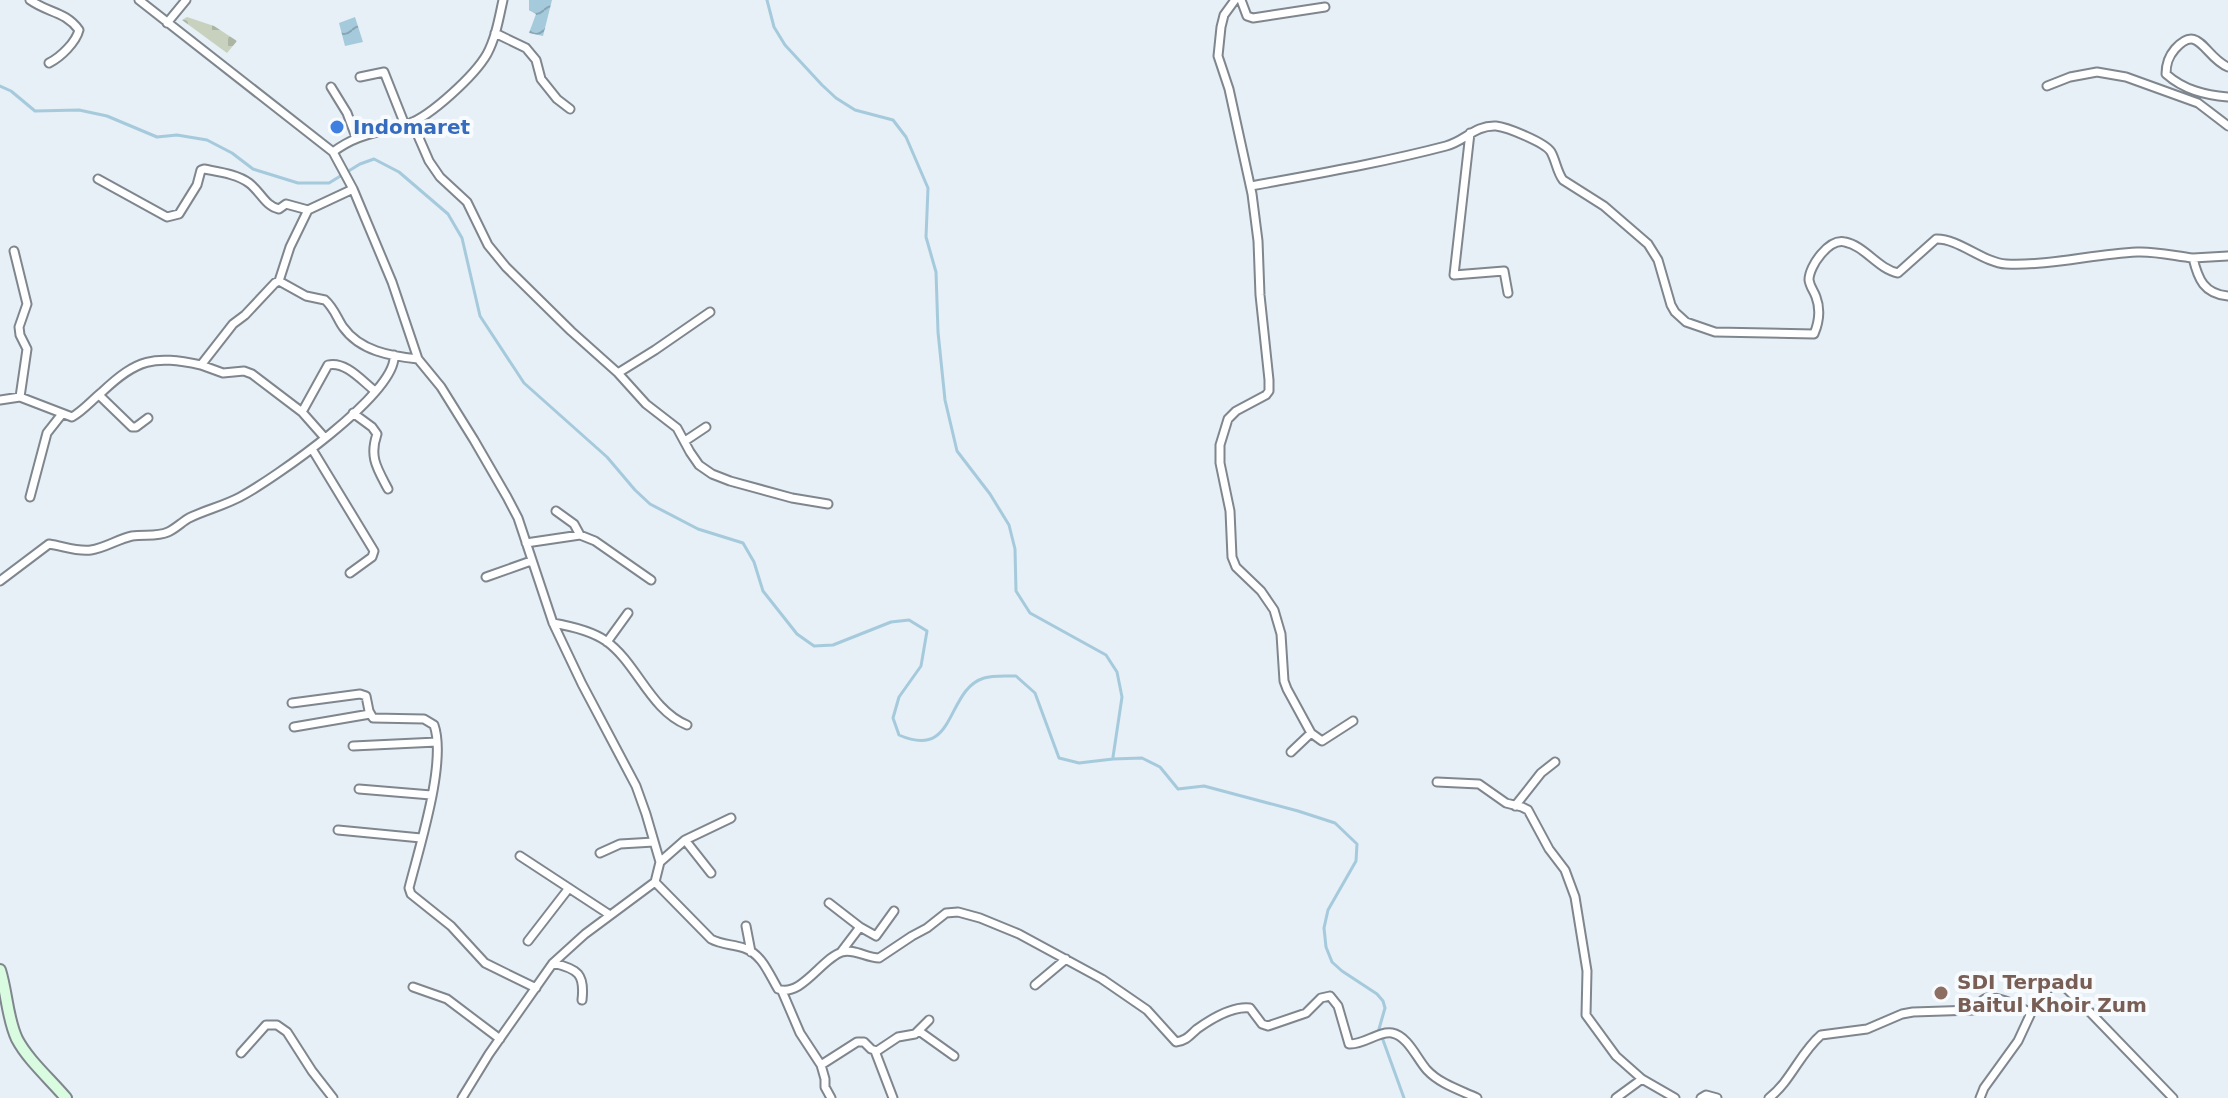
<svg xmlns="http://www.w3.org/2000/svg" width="2228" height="1098" font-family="'DejaVu Sans',sans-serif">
	<defs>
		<pattern id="cemetery-stones" width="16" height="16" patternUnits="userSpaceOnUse" patternTransform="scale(2)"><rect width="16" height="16" fill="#c8d1bd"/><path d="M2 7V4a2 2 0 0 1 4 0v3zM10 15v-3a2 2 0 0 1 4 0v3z" fill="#acb4a3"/></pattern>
		<pattern id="water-waves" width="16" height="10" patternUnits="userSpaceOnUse" patternTransform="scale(2)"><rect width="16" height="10" fill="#a5cadc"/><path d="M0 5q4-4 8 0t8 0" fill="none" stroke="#87a5b4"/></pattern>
	</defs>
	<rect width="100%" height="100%" fill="#e7eff7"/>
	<path fill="url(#cemetery-stones)" d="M187,17L214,26L237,41L227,53L182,20Z"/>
	<path fill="url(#water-waves)" d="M529,0H552L543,36L529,33L536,14L529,10Z
		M355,17L363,42L345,46L339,23Z"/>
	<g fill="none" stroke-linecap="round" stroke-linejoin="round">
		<path stroke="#a5cadc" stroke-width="3" d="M767,0L774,27L785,45L822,85L836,98L855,110L893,120L906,137L928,188L926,237L936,272L938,332L945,400L957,451L990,494L1009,525L1015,549L1016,591L1030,613L1106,655L1117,672L1122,697L1113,757
			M0,86L11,91L35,111L79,110L107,116L157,137L177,135L207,140L232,153L253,169L298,183H329L360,164L374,159L399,172L448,214L462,238L480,316L524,383L607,457L635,490L650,504L698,529L743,543L754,562L763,591L797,634L814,646L833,645L891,622L909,620L927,631L921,666L899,697L893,718L899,735C957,761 945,690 984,678C993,675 1006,676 1016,676L1035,693L1059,758L1079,763L1113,759L1142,758L1160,767L1178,789L1204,786L1298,811L1335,823L1357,844L1356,861L1328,910L1324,928L1326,947L1332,962L1342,971L1377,994L1383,1001L1385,1008L1379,1029L1404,1098"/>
		<g stroke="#7f868d" stroke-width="11">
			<path id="street" d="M30,0C48,13 65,11 79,30C76,42 61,57 49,63
				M139,0L333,152
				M1235,0L1224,15L1221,27L1218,56L1229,89L1252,194L1258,241L1260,295L1269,380V391L1266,395L1236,411L1228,419L1220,445V463L1230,511L1232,557L1236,567L1261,591L1274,610L1281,634L1284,681L1287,689L1311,733L1322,741L1353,721
				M1241,0L1247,16L1253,18L1325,7
				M167,23L186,0
				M495,33L526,48L536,60L541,79L557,99L570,109
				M2228,67C2204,57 2199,22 2175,49C2168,57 2166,64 2166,74C2184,90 2205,95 2228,97
				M360,77L384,72L405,125
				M2047,86L2070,77L2097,72L2126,77L2198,103L2228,126
				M331,87L347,113L356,137
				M412,122L429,161L440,177L467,202L488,245L506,267L571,331L618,373L646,404L677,428L690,452L699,465L712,474L730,481L792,498L828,504
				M1470,133L1454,275L1504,271L1508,293
				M98,179L167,217L179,214L197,185L201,170L204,169C219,172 237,174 249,183C261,192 265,206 279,209L286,204L308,210
				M1251,186C1316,174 1381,163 1446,146C1465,141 1475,125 1496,126C1507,127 1546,143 1551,152C1556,161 1557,172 1563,180L1604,206L1648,244L1658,260L1671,305L1675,312L1686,322L1715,332L1814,334C1819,322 1821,310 1816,297C1814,291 1810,287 1809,280C1809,266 1829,238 1845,242C1865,246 1878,269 1898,273L1936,239C1958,238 1984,263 2006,264C2050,266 2093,254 2137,252C2155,251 2175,256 2193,258C2198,279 2204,294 2228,296
				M14,251L27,304L19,327L20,335L27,349L20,397
				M2193,258L2228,256
				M279,281L290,247L308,210L353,189
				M201,365L223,373L244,371L252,374L302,412L325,438
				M618,373L655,350L710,312
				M99,395L132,427H136L148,418
				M0,400L20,397L72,417C83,411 92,400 102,392C137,359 153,355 201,365L233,324L245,315L275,283L279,281L306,296L325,300C334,308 337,318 343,327C360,351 390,356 418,359
				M302,412L328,365C346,361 362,381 375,391
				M353,413L372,427L377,434C369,457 377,468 388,489
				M685,441L706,427
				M312,449L374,551L372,557L350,573
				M30,497L47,433L62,414
				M556,511L574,524L580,535
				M526,543L580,535L595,541L651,580
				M486,577L531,561
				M0,581L49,544C63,546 77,552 91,550C105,548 118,539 132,536C144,534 157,537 168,532C175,529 182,522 189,518C205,510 223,506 240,497C272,480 398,393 394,355
				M553,623C570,626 592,631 606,641C637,663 650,710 687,725
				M607,642L628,613
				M292,703L360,694L366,696L369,711L373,718L424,719L434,725C447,762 419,848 409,888L411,894L451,926L485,963L536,988
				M294,727L370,714
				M353,746L437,742
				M1291,752L1311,733
				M1437,782L1479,784L1506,803L1522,807L1528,810L1549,849L1565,870L1575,897L1587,971L1586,1015L1616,1056L1642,1079L1675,1098
				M359,789L431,795
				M1515,806L1541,773L1555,762
				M338,830L421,838
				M685,840L711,873
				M600,853L620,844L654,842
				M520,856L610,915
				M660,862L685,840L731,818
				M655,882L711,939C722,945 732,944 744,948C762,954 769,974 778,989C801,998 822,958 842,952C853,948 867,958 879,958L912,936L927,928L946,913L958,912L980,918L1019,934L1102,979L1147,1010L1176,1042C1186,1041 1190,1035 1197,1029C1211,1019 1233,1006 1250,1008L1262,1024L1268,1026L1306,1013L1321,998L1330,996L1338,1006L1349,1044C1364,1045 1378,1031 1392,1033C1408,1036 1417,1059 1427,1070C1440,1084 1460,1090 1477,1098
				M829,903L860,927L841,952
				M746,926L751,952
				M860,927L876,936L894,911
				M528,941L569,888
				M553,963C578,969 585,974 582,1000
				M1035,985L1066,959
				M413,987L447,999L500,1039
				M782,991L800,1033L821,1065L825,1079V1087L831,1098
				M2031,1013L2051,985L2059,984L2066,988L2087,1009L2173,1098
				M919,1031L954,1056
				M875,1051L893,1098
				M241,1053L266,1025H277L287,1032L312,1071L333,1098
				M821,1065L857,1042H864L871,1049L877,1051L898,1037L915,1034L929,1020
				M462,1098L489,1054L553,963L585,934L655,882L660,862L646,814L636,786L582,684L553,623L518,518L507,497L474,440L441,387L418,359L392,282L353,189L333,152C360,132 378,134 408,124C431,116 475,75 487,54C496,37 499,18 503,0
				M1616,1098L1642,1079
				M1701,1098L1706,1095L1717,1098
				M1769,1098C1791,1081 1800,1053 1821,1035L1867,1029L1902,1014L1913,1012L1974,1010C1977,1007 1980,1003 1983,1000C1993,992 2021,1008 2031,1013L2018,1041L1984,1088L1980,1098"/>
		</g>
		<g stroke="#7f868d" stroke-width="14">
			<path id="secondary" d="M0,970C7,992 7,1018 17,1039C28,1060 50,1079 66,1098"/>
		</g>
		<use href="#street" stroke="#fff" stroke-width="7"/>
		<use href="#secondary" stroke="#d9fbe0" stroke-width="10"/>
	</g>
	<circle fill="#3f7fe0" stroke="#f8fbfe" stroke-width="3" cx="337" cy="127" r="8"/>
	<circle fill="#8d6e63" stroke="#f8fbfe" stroke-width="3" cx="1941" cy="993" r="8"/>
	<g text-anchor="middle" stroke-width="8" stroke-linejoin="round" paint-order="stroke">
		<g font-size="20" font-weight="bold" fill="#366cbe" stroke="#f8fbfe" text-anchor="start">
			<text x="353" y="134">Indomaret</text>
		</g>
		<g font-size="20" font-weight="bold" fill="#785e54" stroke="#f8fbfe" text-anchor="start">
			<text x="1957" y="989">SDI Terpadu<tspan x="1957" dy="23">Baitul Khoir Zum</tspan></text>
		</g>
	</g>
</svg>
